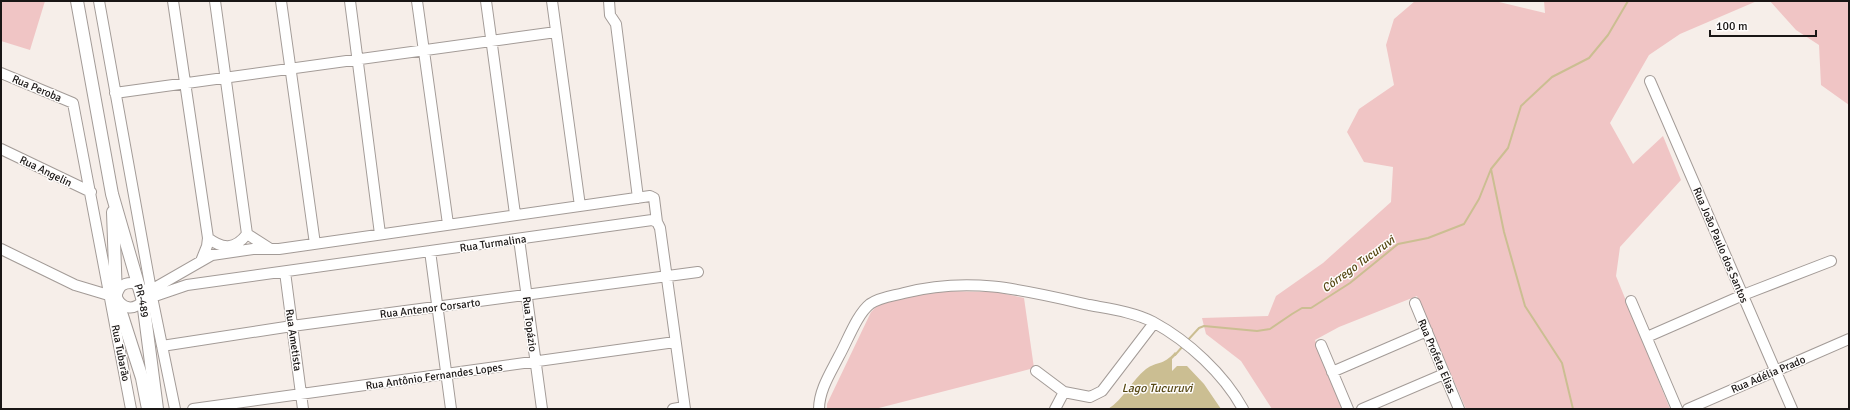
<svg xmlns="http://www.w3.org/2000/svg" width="1850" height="410" font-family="Signika,sans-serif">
	<rect width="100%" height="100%" fill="#f6eee9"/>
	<path fill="#f0c5c5" d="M1,1H45L30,50L1,41Z
		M1415,1H1495L1545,13L1544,1H1757L1680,34L1649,55L1610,123L1633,164L1663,136L1681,180L1620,247L1616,276L1670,409H1466L1417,296L1339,327L1315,340L1342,409H1272L1241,361L1206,334L1202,318L1268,316L1276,296L1323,263L1391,202L1393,167L1364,162L1347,132L1359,109L1394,85L1386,45L1394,19Z
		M1770,1H1849V105L1821,85L1819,45L1796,30Z
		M938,291L997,292L1024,298L1034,368L875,409H827V404L871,312L881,302Z"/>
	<path fill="#cbbe92" d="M1175,352L1177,354L1172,359V371L1177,366H1187L1204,384L1221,409H1108C1124,399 1131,381 1146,369C1157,361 1163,366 1175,352Z"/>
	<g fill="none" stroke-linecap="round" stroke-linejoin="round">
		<path stroke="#cbbe92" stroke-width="2" d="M1491,169L1504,232L1525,306L1562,363L1573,409
			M1187,341L1199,328L1204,326L1257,331L1270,329L1292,314L1302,308H1311L1350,283L1398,244L1428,238L1464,224L1479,199L1491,169L1508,148L1521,106L1552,77L1589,58L1608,35L1628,1
			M1175,355L1183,346"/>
		<g stroke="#a39b97" stroke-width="12">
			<path id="minor" d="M99,1L151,290
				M173,1L208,238L207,246L201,261
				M281,1L315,244
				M350,1L380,234
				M417,1L448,224
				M486,1L515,214
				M552,1L580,206
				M609,1L610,15L616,24L638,198
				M1,73L73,103L131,409
				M1650,81L1792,409
				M115,93L556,32
				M1,149L91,192
				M247,234L269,248
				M208,238C222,249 235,250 247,234L215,1
				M519,239L542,409
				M1,249L75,285L115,297
				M430,251L451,409
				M285,272L303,409
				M146,299L187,285L652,220L657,222L660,228L685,409
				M1631,301L1677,409
				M1415,303L1459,409
				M1647,337L1743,295L1831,261
				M1321,345L1348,409
				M162,346L292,326L698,272
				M1036,371L1064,392L1090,397L1102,391L1154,323
				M1332,372L1427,331
				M175,409L152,297L134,283C122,282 119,287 116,297C123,309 133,311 143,301L144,292L151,290L212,255L253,249H279L650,196L654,198L657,222
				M193,409L675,342
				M673,409L684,407
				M819,409C819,390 831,372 839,356C847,342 857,314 870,304C880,297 893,296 904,293C971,276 1024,290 1089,305C1110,309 1134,312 1153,322C1188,341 1224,374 1243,409
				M1055,409L1064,392
				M1362,409L1444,374
				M1688,409L1849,339"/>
		</g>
		<g stroke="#a39b97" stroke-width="14">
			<g id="major">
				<path id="s1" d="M77,1L112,194L143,301L157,409"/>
				<path d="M113,212L116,297L142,378L148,409"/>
			</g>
		</g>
		<use href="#minor" stroke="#fff" stroke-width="10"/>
		<use href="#major" stroke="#fff" stroke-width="12"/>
	</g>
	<g text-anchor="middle" stroke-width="3" stroke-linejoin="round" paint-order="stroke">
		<g font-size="11" fill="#191615" stroke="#fffdfc">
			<text transform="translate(37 88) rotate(23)" y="4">Rua Peroba</text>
			<text transform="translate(46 171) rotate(26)" y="4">Rua Angelin</text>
			<text transform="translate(493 243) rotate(-8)" y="4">Rua Turmalina</text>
			<text transform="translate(1721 245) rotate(67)" y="4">Rua João Paulo dos Santos</text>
			<text dy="4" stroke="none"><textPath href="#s1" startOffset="307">PR-489</textPath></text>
			<text transform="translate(430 308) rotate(-7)" y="4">Rua Antenor Corsarto</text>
			<text transform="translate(530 324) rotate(83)" y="4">Rua Topázio</text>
			<text transform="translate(294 340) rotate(82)" y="4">Rua Ametista</text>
			<text transform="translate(121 353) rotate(79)" y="4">Rua Tubarão</text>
			<text transform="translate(1437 356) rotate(67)" y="4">Rua Profeta Elias</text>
			<text transform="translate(1768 374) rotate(-23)" y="4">Rua Adélia Prado</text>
			<text transform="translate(434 376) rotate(-8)" y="4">Rua Antônio Fernandes Lopes</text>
		</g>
		<g font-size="12" font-style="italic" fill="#564813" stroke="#fffdfc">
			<text transform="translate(1358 264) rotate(-36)" y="4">Córrego Tucuruvi</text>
			<text x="1157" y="392">Lago Tucuruvi</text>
		</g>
	</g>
	<rect width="1850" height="410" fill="none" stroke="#191615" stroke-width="4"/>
	<path d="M1710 30v6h106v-6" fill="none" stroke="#191615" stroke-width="2"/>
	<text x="1716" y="30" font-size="12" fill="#191615" stroke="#fffdfc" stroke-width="3" paint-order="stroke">100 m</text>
</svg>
